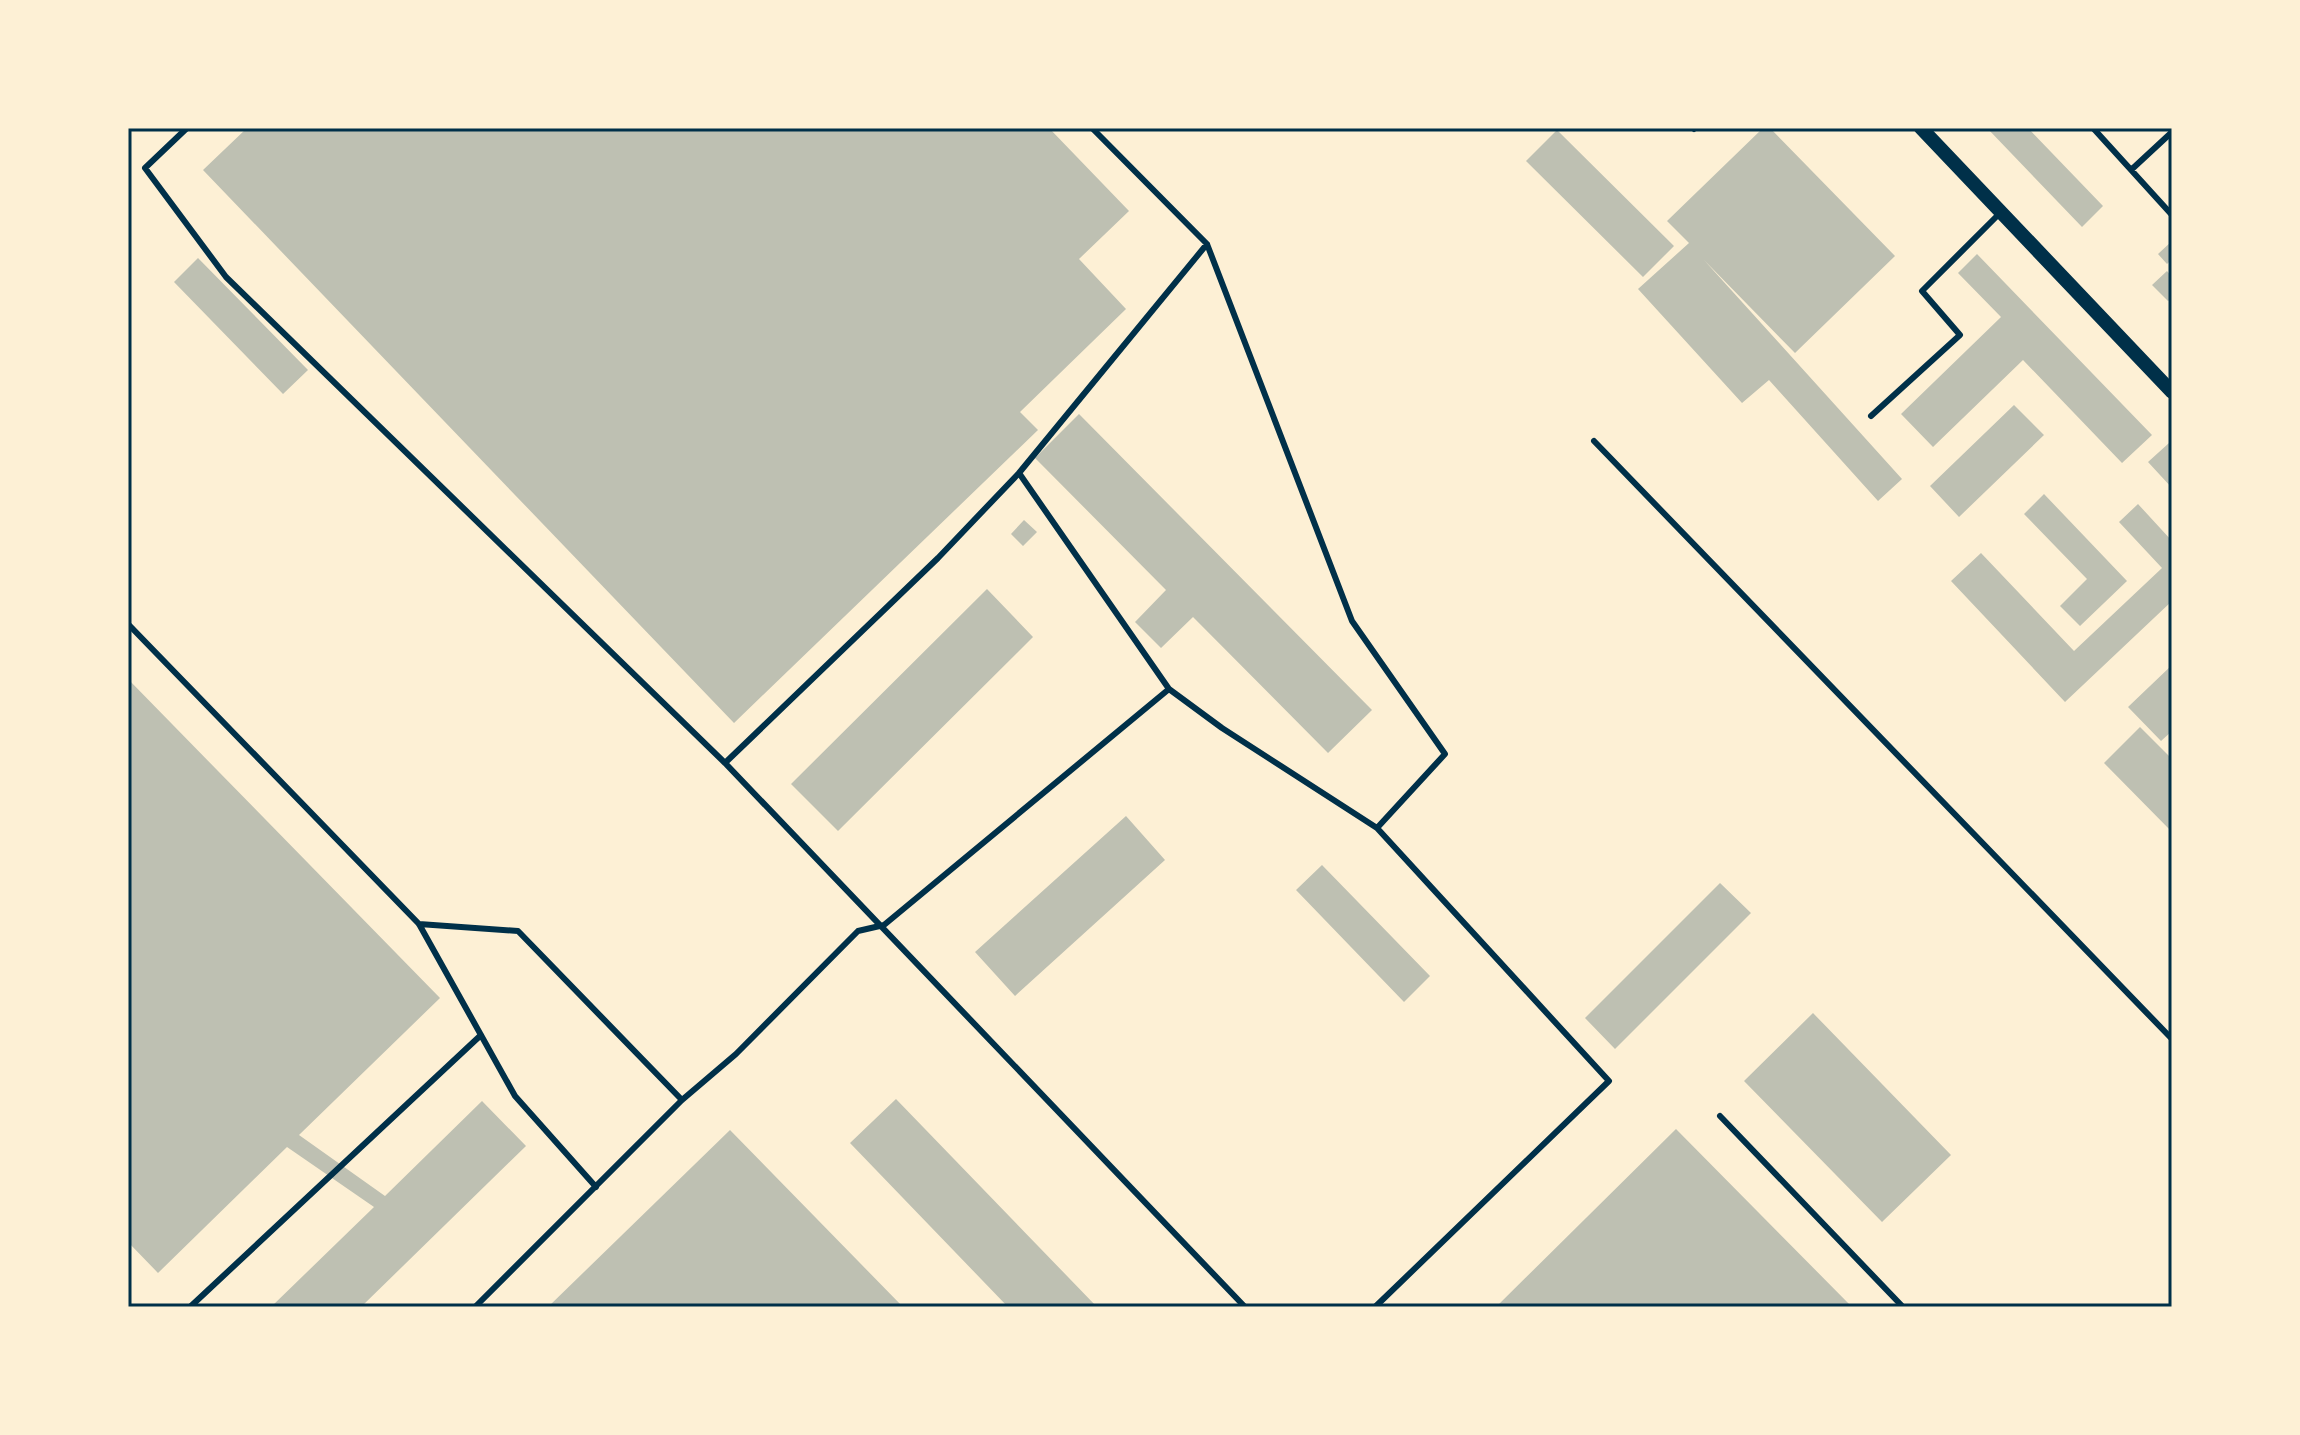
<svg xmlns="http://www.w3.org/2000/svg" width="2300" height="1435" font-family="'Source Sans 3',sans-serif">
	<rect width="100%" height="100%" fill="#fdf0d5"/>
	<path fill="#bec0b2" d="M247,128H1049L1129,211L1079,259L1126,309L1020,412L1038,430L734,723L203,170Z
		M1763,128H1770L1895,256L1795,353L1704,260L1902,479L1878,501L1769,380L1742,403L1638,289L1689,243L1667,221Z
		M1987,128H2028L2103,206L2082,227Z
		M1557,130L1674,246L1643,277L1526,161Z
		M2172,241V259L2167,264L2158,254Z
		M1977,254L2152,435L2122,463L2023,360L1933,447L1901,414L2001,317L1958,273Z
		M198,258L308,370L283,394L174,282Z
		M2167,271L2172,277V298L2168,301L2152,285Z
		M2014,405L2044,435L1959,517L1930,486Z
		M1079,414L1372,710L1328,753L1193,617L1161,648L1135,622L1166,590L1035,458Z
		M2169,443L2172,445V488L2148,462Z
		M2044,494L2127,581L2080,626L2060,606L2087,579L2024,514Z
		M2138,504L2172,541V601L2065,702L1951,581L1981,553L2074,651L2162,568L2119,522Z
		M1024,520L1037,532L1023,546L1011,534Z
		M987,589L1033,637L838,831L791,784Z
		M2172,665V731L2161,741L2128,707Z
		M128,679L440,998L299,1135L385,1196L482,1101L526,1146L361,1307H271L374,1207L287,1147L158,1273L128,1242Z
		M2140,727L2172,759V832L2104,763Z
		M1126,816L1165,860L1015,996L975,952Z
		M1322,865L1430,976L1404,1002L1296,890Z
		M1720,883L1751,913L1615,1049L1585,1018Z
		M1813,1013L1951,1155L1882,1222L1744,1081Z
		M896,1099L1097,1307H1008L850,1143Z
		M1676,1129L1852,1307H1496Z
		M730,1130L903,1307H548Z"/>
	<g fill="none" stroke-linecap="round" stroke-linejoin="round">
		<path stroke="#003049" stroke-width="6" d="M187,128L145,168L226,277L725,763L1245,1307
			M1092,128L1207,244L1352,621L1445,754L1377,828L1609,1081L1375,1307
			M1693,128L1694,129
			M2093,128L2172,215
			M2131,170L2172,132
			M1871,416L1960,335L1922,291L2000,213
			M1594,441L2172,1039
			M128,624L419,924L515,1096L596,1187
			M1169,689L1222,728L1377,828
			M725,763L938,558L1019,473
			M419,924L518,931L682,1100
			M1720,1116L1903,1307
			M190,1307L481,1035
			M475,1307L682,1100L736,1054L858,931L884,925L1169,689L1019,473L1207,244"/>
		<path stroke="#003049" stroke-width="14" d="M1921,128L2172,392"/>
	</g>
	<rect width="2300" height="1435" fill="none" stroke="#fdf0d5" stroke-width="260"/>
	<rect x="130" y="130" width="2040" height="1175" fill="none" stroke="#003049" stroke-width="3"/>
</svg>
